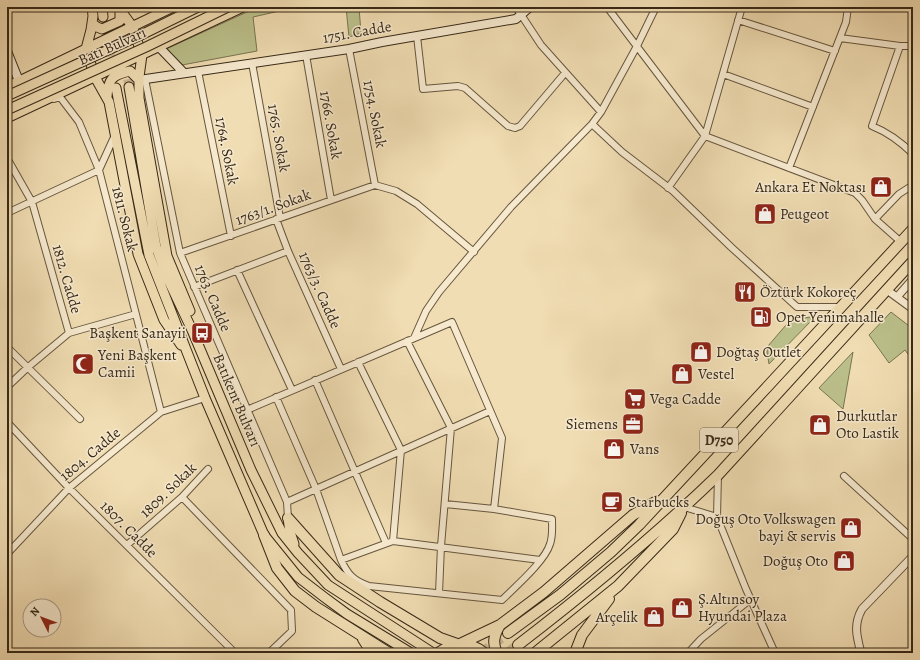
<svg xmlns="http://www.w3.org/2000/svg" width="920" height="660" font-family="Alegreya,serif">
	<rect width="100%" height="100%" fill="#f1ddb3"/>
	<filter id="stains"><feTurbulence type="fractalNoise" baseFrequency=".005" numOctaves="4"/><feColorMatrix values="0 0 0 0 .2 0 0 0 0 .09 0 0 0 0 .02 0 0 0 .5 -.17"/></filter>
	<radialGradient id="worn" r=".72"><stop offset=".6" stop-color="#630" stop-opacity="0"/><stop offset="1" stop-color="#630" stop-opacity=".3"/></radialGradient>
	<path fill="#bbc08b" stroke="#797451" d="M258,7H297L253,17L257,51L182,65L166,49Z
		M346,7H359L361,33L349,37Z
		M891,312L913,329V361L905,350L889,363L869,335Z
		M816,316L769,364L767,352L768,346L786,325L793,320Z
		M853,352L843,409L819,388Z"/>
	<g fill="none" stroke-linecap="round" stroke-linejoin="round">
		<path stroke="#ccb994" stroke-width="9" stroke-dasharray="9 4.5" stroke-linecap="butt" d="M104,21L113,69
			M119,26L129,87"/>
		<path stroke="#ccb994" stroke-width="10" stroke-dasharray="10 5" stroke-linecap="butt" d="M481,653L508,633
			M507,653L518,645"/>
		<g stroke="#66563e" stroke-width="8">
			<path id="minor" d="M516,7L541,45L601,112
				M607,7L705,136L855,193L862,200L875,219L901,242
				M738,20L835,51
				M417,36L423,89L458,86L465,88L508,126L515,128L520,126L565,73
				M840,38L900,46H913
				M900,46L872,126C887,132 902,143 913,154
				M349,49L375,185
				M306,55L331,200
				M252,63L280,218
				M198,71L231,236
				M723,74L813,107
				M145,79L180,253L287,502L288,518
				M54,99L60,97L79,122L99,170L161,412
				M592,124L622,152L673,191L731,247L797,307H841
				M7,158L32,202L69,333L27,368L7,387
				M789,168L846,22L848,7
				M375,185L396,191L417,204L474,252
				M668,188L705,136L742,7
				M7,213L99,170L115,135
				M276,219L288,251L341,369
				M875,219L899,194L913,185
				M180,253L375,185
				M237,270L292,390
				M194,287L288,251
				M69,333L136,314
				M414,338L426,311L439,292L511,207L592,124L601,112L637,46L656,7
				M407,341L451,428L441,546L439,593
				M7,347L80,419
				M358,362L401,450L393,541
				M315,380L386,543
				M276,397L316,489L341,560C348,575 354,581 369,586L502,600C516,586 545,561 550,544C553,536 552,527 552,519L494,509L445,504
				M247,410L452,322L502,438L494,509
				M7,422L69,488L235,653
				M718,475L717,517L746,589L775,653
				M844,476L913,539
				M182,497L291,610L292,631L269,653
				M287,502L490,411
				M684,507L717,517
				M127,545L182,497L208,469
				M7,554L69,488L161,412L205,398
				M341,560L393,541L540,560
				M688,653L701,639L751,599"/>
		</g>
		<g stroke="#66563e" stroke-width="9">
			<path id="tertiary" d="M887,290L913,309
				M897,297L913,279
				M861,653C857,637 853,625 862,609L913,556"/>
		</g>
		<g stroke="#372917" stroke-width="10">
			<path id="secondary" d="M159,47L184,73
				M7,51L19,81
				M139,80L349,49L382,42L516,19L530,7"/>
		</g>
		<g stroke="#372917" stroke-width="11">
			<path id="primary" d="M92,7L93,16L91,30L86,49L95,77L109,102L138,254L164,320L181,345
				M102,7L103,17
				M121,11L132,26L142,55L139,77V98L167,256L190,311
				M92,23L97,27L102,29L120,21V8
				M7,87L173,7
				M129,87L156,247L167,277L192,330L251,470L282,533L298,553L328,585L433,653
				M116,88L149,255L205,398L264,535L298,577L324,597L347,614L411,653
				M107,97C108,79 112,75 130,71L139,80
				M7,118L243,7
				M288,518L290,532L294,544"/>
		</g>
		<g stroke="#372917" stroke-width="12">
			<path id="trunk" d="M288,518L339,575L380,602L440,638L457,644
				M264,535L277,568L295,591L316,607L389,653
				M508,633L560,595L611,552L639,525L768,386L913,229
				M363,639L372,653
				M460,644L500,625L544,592L633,515L657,501
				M518,645C587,592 655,536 718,475L913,261
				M438,653C452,643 471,641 484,653
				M497,653C492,643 494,635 500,625
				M535,653L618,586L673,529L681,513
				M575,653L582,635L609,599"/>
		</g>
		<use href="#minor" stroke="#f6e9ce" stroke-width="6"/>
		<use href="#tertiary" stroke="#f6e9ce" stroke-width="7"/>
		<use href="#secondary" stroke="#f6e9ce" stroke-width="8"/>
		<use href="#primary" stroke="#f1ddb3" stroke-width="9"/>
		<use href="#trunk" stroke="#f1ddb3" stroke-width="10"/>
		<g stroke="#372917" stroke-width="11" stroke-linecap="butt">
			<path id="primary-bridge" d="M7,96L141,35L198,7
				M7,110L146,47L228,7"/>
		</g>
		<use href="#primary-bridge" stroke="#f1ddb3" stroke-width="9"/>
	</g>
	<defs>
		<g id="shop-square" transform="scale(1.15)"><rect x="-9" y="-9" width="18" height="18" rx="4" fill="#8f2418" stroke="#f6e9ce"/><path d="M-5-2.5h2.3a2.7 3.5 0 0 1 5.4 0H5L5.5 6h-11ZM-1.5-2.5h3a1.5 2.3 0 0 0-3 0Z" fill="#fff"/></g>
		<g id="restaurant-square" transform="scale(1.15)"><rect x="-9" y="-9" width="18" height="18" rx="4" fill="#8f2418" stroke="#f6e9ce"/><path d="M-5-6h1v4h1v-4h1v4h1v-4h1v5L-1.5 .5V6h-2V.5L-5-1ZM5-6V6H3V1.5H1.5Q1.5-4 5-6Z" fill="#fff"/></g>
		<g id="fuel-square" transform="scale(1.15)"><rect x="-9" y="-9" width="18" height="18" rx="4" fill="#8f2418" stroke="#f6e9ce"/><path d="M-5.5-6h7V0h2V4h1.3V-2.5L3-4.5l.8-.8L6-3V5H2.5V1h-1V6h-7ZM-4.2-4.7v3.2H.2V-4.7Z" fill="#fff"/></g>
		<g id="bus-square" transform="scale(1.15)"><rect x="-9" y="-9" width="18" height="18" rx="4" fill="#8f2418" stroke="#f6e9ce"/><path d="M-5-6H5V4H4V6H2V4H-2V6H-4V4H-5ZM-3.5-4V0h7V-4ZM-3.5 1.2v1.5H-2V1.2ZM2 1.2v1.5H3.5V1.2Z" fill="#fff"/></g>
		<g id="mosque-square" transform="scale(1.15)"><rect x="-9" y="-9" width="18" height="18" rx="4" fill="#8f2418" stroke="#f6e9ce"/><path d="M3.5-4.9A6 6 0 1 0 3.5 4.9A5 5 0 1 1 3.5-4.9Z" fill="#fff"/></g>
		<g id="supermarket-square" transform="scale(1.15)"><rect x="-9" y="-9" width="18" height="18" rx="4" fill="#8f2418" stroke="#f6e9ce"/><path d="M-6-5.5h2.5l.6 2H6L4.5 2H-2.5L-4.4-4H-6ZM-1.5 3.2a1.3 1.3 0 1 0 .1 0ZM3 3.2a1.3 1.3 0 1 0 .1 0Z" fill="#fff"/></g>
		<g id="office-square" transform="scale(1.15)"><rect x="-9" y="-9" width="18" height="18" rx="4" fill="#8f2418" stroke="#f6e9ce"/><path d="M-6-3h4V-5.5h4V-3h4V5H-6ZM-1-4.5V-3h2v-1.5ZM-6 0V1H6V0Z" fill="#fff"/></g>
		<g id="cafe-square" transform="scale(1.15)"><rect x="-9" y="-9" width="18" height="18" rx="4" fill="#8f2418" stroke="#f6e9ce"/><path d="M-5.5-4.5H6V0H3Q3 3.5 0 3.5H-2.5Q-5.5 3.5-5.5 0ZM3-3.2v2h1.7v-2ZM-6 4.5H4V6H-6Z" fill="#fff"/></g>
	</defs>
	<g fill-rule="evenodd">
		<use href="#shop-square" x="881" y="187"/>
		<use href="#shop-square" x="765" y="214"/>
		<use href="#restaurant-square" x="745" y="292"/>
		<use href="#fuel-square" x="761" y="317"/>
		<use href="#bus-square" x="202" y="333"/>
		<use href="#shop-square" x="701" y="352"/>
		<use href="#mosque-square" x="83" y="364"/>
		<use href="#shop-square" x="682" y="374"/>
		<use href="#supermarket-square" x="635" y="399"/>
		<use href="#office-square" x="633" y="424"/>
		<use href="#shop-square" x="820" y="425"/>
		<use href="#shop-square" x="614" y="449"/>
		<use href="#cafe-square" x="612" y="502"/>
		<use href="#shop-square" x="851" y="528"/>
		<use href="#shop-square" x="844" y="561"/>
		<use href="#shop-square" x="682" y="608"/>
		<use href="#shop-square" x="654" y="617"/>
	</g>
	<g text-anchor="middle" stroke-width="3" stroke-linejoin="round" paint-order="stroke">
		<rect fill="#f6e9ce" stroke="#70634e" stroke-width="1" x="700" y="428" width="38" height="24" rx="3"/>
		<g font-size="14" font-weight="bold" fill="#372917">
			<text x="719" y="445">D750</text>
		</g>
		<g font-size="15" fill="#372917" stroke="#f6e9ce">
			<text transform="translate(357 32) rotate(-10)" y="5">1751. Cadde</text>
			<text transform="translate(112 46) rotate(-24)" y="5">Batı Bulvarı</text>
			<text transform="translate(375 114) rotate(79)" y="5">1754. Sokak</text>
			<text transform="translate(331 125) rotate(80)" y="5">1766. Sokak</text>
			<text transform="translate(279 138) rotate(80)" y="5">1765. Sokak</text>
			<text transform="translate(227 151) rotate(79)" y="5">1764. Sokak</text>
			<text transform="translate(273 207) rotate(-20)" y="5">1763/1. Sokak</text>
			<text transform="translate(125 219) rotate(76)" y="5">1811. Sokak</text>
			<text transform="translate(67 279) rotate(74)" y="5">1812. Cadde</text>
			<text transform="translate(320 290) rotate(66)" y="5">1763/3. Cadde</text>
			<text transform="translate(213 298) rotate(67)" y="5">1763. Cadde</text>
			<text transform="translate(237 400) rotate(67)" y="5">Batıkent Bulvarı</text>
			<text transform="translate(90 454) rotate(-40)" y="5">1804. Cadde</text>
			<text transform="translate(168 490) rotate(-44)" y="5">1809. Sokak</text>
			<text transform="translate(129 529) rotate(45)" y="5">1807. Cadde</text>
		</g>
		<g font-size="15" fill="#372917" stroke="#f6e9ce" text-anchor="start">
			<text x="866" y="192" text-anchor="end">Ankara Et Noktası</text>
			<text x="780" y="219">Peugeot</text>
			<text x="760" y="297">Öztürk Kokoreç</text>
			<text x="776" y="322">Opet Yenimahalle</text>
			<text x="186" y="338" text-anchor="end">Başkent Sanayii</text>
			<text x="716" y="357">Doğtaş Outlet</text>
			<text x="98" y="360">Yeni Başkent<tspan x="98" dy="17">Camii</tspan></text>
			<text x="698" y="379">Vestel</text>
			<text x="650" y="404">Vega Cadde</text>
			<text x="836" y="421">Durkutlar<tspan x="836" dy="17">Oto Lastik</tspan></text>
			<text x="618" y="429" text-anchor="end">Siemens</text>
			<text x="630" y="454">Vans</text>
			<text x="628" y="507">Starbucks</text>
			<text x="836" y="524" text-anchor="end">Doğuş Oto Volkswagen<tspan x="836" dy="17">bayi &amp; servis</tspan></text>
			<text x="828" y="566" text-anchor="end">Doğuş Oto</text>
			<text x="698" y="604">Ş.Altınsoy<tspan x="698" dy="17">Hyundai Plaza</tspan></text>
			<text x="638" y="622" text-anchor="end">Arçelik</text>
		</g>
	</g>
	<rect width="920" height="660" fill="none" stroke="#f1ddb3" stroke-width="24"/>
	<rect x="8" y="8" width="904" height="644" fill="none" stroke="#372917" stroke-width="2"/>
	<rect x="12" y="12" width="896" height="636" fill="none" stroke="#372917"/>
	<g transform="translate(42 618) rotate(312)"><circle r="19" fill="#f6e9ce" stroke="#aa9c85"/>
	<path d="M0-3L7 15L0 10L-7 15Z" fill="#8f2418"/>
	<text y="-6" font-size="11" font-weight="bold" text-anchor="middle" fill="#372917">N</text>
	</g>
	<rect width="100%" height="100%" filter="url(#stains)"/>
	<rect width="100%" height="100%" fill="url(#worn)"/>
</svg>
